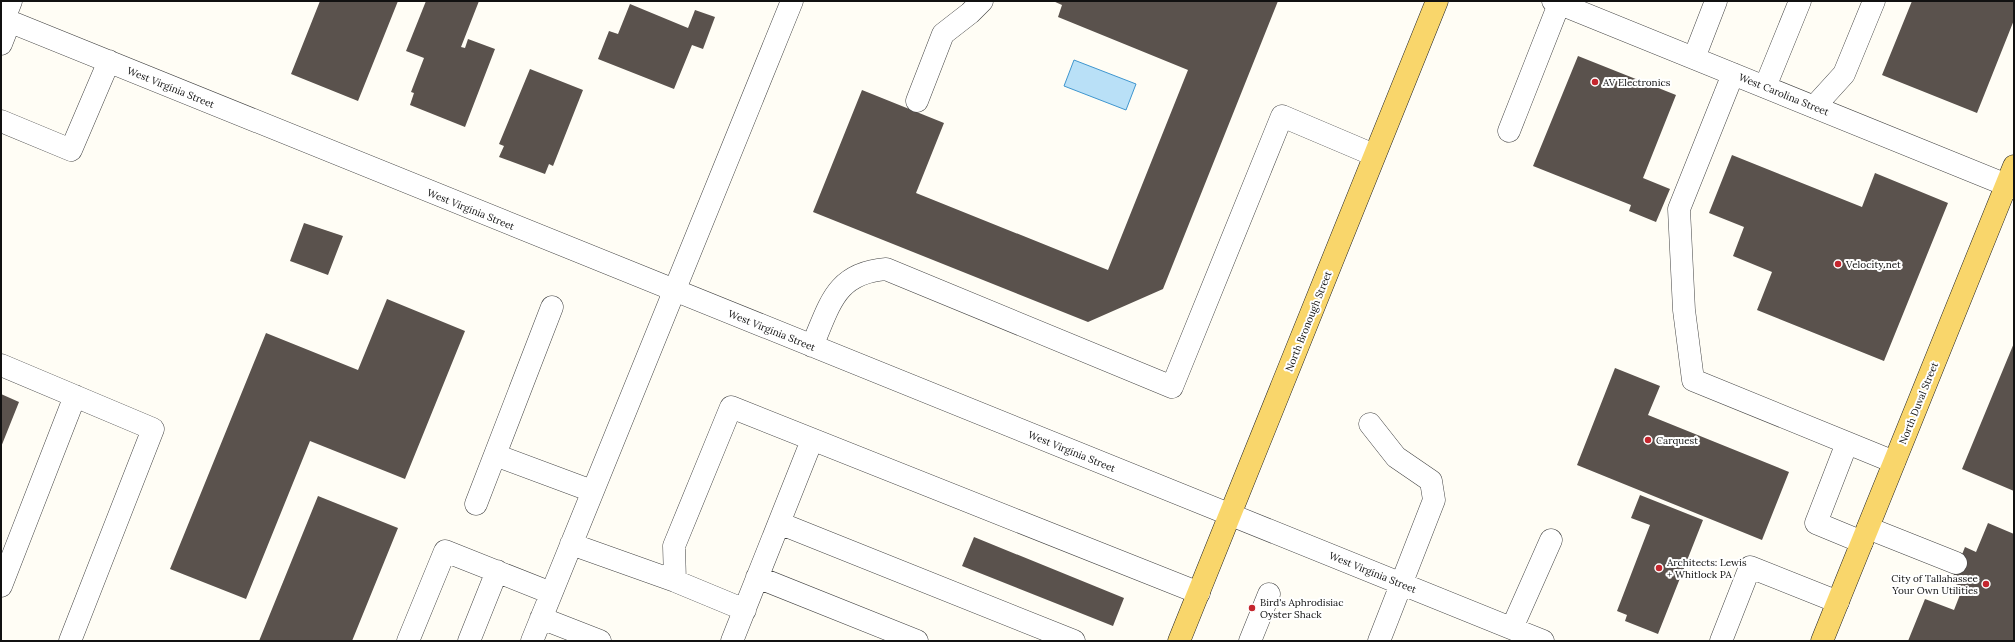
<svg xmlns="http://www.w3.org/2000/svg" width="2015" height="642" font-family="Lora,serif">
	<rect width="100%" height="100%" fill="#fffdf5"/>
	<path fill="#b9e0f7" stroke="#3f96cf" d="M1074,60L1136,84L1126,110L1064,86Z"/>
	<path fill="#5a524d" d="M320,1H398L358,101L291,74Z
		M426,1H479L461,47L465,48L468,39L495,49L465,127L410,105L414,93L411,92L424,58L406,51Z
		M1053,1H1278L1163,289L1088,322L813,212L862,90L944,123L916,193L1108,270L1188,70L1058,17L1062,5Z
		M1912,1H2014V20L1977,113L1882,75Z
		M630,4L688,28L695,10L715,17L703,49L692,45L674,89L598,59L609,31L618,34Z
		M1578,56L1676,95L1643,178L1670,189L1656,222L1629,211L1631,205L1533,166Z
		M530,69L583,90L553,166L549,164L545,174L499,157L504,146L499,144Z
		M1732,155L1862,207L1875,173L1948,203L1884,361L1757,310L1772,272L1733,256L1744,227L1709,213Z
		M304,223L343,236L328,275L290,261Z
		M387,299L465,331L405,479L310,441L246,599L170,569L266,333L358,370Z
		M2014,343V491L1962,469Z
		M1615,368L1660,386L1648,415L1789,472L1762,540L1577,465Z
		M1,394L19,402L1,447Z
		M1640,495L1703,520L1658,634L1625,621L1627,615L1617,611L1650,525L1631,518Z
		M318,496L398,528L352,641H259Z
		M1988,523L2014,534V641H1908L1925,599L1954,610L1963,587L1951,582L1965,547L1976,552Z
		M974,537L1124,598L1113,626L962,566Z"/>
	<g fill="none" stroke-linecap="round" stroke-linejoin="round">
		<g stroke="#444" stroke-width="23">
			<path id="minor" d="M1553,1L2014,188
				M1,18L1543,641
				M4,19L11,1
				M1,44L10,21
				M1694,58L1716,1
				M1733,74L1679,209L1684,310L1693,380L1894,462
				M1765,87L1800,1
				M917,101L943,34L970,13L982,1
				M1814,107L1844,74L1874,1
				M1,121L71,150L109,61
				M1509,131L1559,4
				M812,346C830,305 835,273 886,269L1172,387L1282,116L1374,155
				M1,365L153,429L70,641
				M1370,424L1396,457L1431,481L1434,500L1379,641
				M1847,443L1816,523L1862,542
				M495,455L592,491
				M476,504L552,307
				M779,523L1074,641
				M1868,528L1956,563
				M571,544L675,581L745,610
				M757,577L917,641
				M675,581L674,546L731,407L1199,593
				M1,586L75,396
				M541,618L600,641
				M1512,628L1551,540
				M408,641L445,551L551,593
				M469,641L497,571
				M532,641L792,1
				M732,641L812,440
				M1250,641L1269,594
				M1721,641L1750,567L1838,602"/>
		</g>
		<g stroke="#222" stroke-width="23">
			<path id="major" d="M1179,641L1437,1
				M1822,641L2014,166"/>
		</g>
		<use href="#minor" stroke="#fff" stroke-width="22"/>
		<use href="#major" stroke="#f9d66b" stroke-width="22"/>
	</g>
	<g fill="#c4262e" stroke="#fff" stroke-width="1.5">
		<circle cx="1595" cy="82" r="4"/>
		<circle cx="1838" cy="264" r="4"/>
		<circle cx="1648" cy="440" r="4"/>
		<circle cx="1659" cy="568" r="4"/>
		<circle cx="1986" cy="584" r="4"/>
		<circle cx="1252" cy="608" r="4"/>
	</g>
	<g text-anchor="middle" stroke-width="4" stroke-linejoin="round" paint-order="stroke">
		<g font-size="10" fill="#111" stroke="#fff" text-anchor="start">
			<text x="1603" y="86">AV Electronics</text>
			<text x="1846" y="268">Velocity.net</text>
			<text x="1656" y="444">Carquest</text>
			<text x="1667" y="566">Architects: Lewis<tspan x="1667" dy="12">+ Whitlock PA</tspan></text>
			<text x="1978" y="582" text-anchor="end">City of Tallahassee<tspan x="1978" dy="12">Your Own Utilities</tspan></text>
			<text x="1260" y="606">Bird's Aphrodisiac<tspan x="1260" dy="12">Oyster Shack</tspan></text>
		</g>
		<g font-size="10" fill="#111" stroke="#fff">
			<text transform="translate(171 87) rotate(22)" y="4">West Virginia Street</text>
			<text transform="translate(1784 94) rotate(22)" y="4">West Carolina Street</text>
			<text transform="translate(471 209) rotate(22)" y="4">West Virginia Street</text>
			<text transform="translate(1308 321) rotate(-68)" y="4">North Bronough Street</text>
			<text transform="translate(772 330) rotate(22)" y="4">West Virginia Street</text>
			<text transform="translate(1918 403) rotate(-68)" y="4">North Duval Street</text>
			<text transform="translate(1072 451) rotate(22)" y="4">West Virginia Street</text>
			<text transform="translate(1373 572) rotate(22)" y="4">West Virginia Street</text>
		</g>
	</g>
	<rect width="2015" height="642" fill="none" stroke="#111111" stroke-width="4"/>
</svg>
